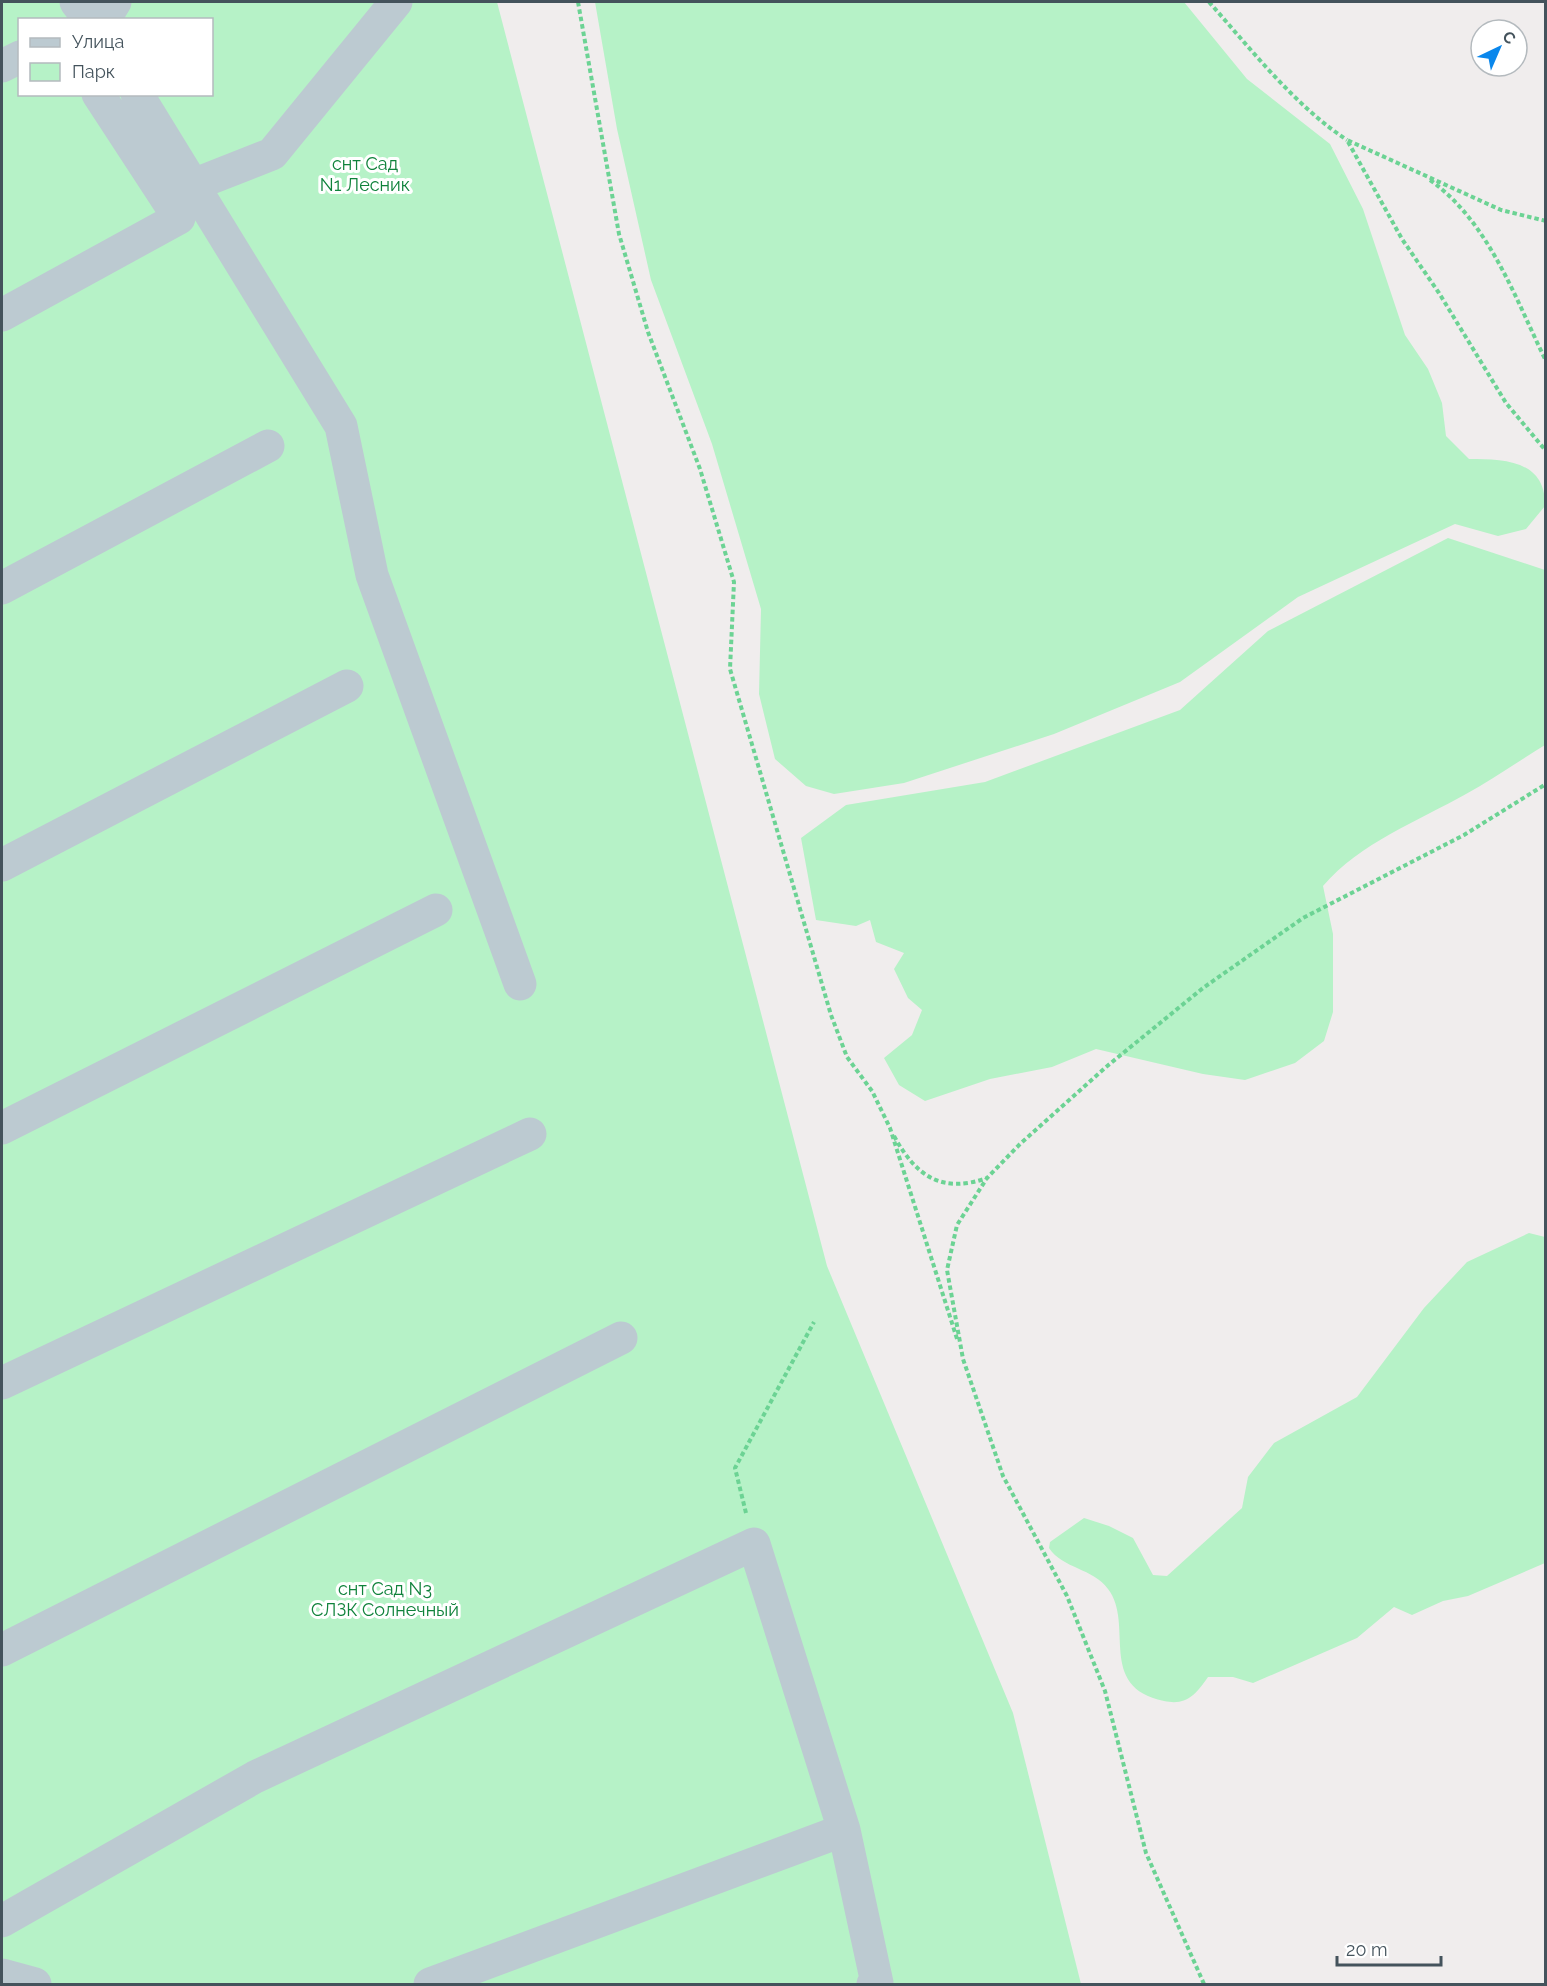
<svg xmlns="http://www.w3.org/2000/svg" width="1547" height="1986" font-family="Raleway,sans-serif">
	<rect width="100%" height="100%" fill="#f0eded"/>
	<path fill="#b6f2c7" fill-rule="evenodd" d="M2,2H497L827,1266L1013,1713L1081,1984H2ZM20,20H212V94H20Z
		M595,2H1184L1247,79L1330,144L1363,209L1405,335L1428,369L1442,403L1446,436L1469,459C1504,459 1546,460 1545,506L1526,529L1498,536L1455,524L1298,597L1180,682L1054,734L904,783L834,794L806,786L775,759L759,694L761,609L712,444L651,280L617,129Z
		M1448,538L1545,570V745C1519,761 1493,779 1466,794C1418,821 1360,843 1323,886L1333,934V1012L1324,1041L1295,1063L1245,1080L1203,1074L1096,1049L1052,1067L990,1079L925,1101L899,1085L884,1058L912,1035L922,1010L908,998L894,969L904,953L876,942L870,920L856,926L816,920L801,838L846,805L985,782L1180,710L1268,631Z
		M1529,1233L1545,1237V1563L1468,1596L1443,1601L1412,1615L1394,1607L1357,1638L1253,1683L1233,1677H1208C1196,1694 1187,1706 1164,1701C1096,1687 1135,1624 1108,1589C1093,1568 1063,1569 1049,1548L1050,1542L1084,1518L1109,1526L1133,1538L1153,1575L1167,1576L1242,1508L1248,1477L1274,1443L1357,1397L1424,1308L1467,1262Z"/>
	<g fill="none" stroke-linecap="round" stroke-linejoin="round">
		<path stroke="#6cd394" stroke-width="4" stroke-dasharray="4.5 3" stroke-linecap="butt" d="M578,2L619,234L648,332L700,469L734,582L730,669L831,1015L847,1057L872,1091L890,1128L958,1342
			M1209,2C1250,48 1295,106 1347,140
			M1430,180C1489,222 1515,298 1546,361
			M1546,221L1501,210L1347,140L1402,239L1439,293L1506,403L1546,451
			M894,1136C916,1176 941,1194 987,1178
			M746,1513L735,1468L814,1322
			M1204,1984L1146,1853L1105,1691L1067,1596L1003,1476L963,1359L947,1270L957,1225L987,1178L1020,1144L1106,1067L1203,988L1303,918L1464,835L1546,784"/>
		<path stroke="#bccad1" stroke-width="33" d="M76,2L90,20
			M104,20L115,2
			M2,66L20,57
			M137,94L341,426L372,575L520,984
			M193,185L272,154L396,2
			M2,315L179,218L98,94
			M2,588L268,446
			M2,865L347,686
			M2,1128L436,910
			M2,1383L530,1134
			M2,1650L621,1338
			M2,1921L255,1777L754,1544L844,1830
			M2,1975L35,1984
			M430,1984L844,1830L877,1983L873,1984"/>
	</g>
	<g text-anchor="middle" stroke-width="6" stroke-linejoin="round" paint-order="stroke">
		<g font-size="18" fill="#0f823b" stroke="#fff">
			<text x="365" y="170">снт Сад<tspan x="365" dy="21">N1 Лесник</tspan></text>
			<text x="385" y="1595">снт Сад N3<tspan x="385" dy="21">СЛЗК Солнечный</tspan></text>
		</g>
	</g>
	<rect width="1547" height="1986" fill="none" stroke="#44535c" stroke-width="6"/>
	<rect x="18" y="18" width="195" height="78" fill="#ffffff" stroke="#b4babe" stroke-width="1.5"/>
	<rect x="30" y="38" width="30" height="9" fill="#bccad1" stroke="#b4babe" stroke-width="1.5"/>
	<text x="72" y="48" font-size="18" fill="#44535c">Улица</text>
	<rect x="30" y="63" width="30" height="18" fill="#b6f2c7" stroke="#b4babe" stroke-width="1.5"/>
	<text x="72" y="78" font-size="18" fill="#44535c">Парк</text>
	<g transform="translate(1499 48) rotate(44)"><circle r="28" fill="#ffffff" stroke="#b4babe" stroke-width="1.5"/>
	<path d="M0-4.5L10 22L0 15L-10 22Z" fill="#0a87ec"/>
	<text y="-9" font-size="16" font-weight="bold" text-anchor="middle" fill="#44535c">С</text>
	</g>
	<path d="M1337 1956v9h104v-9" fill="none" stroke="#44535c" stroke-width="3"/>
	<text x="1346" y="1956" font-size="18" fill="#44535c" stroke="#ffffff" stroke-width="4.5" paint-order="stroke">20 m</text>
</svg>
